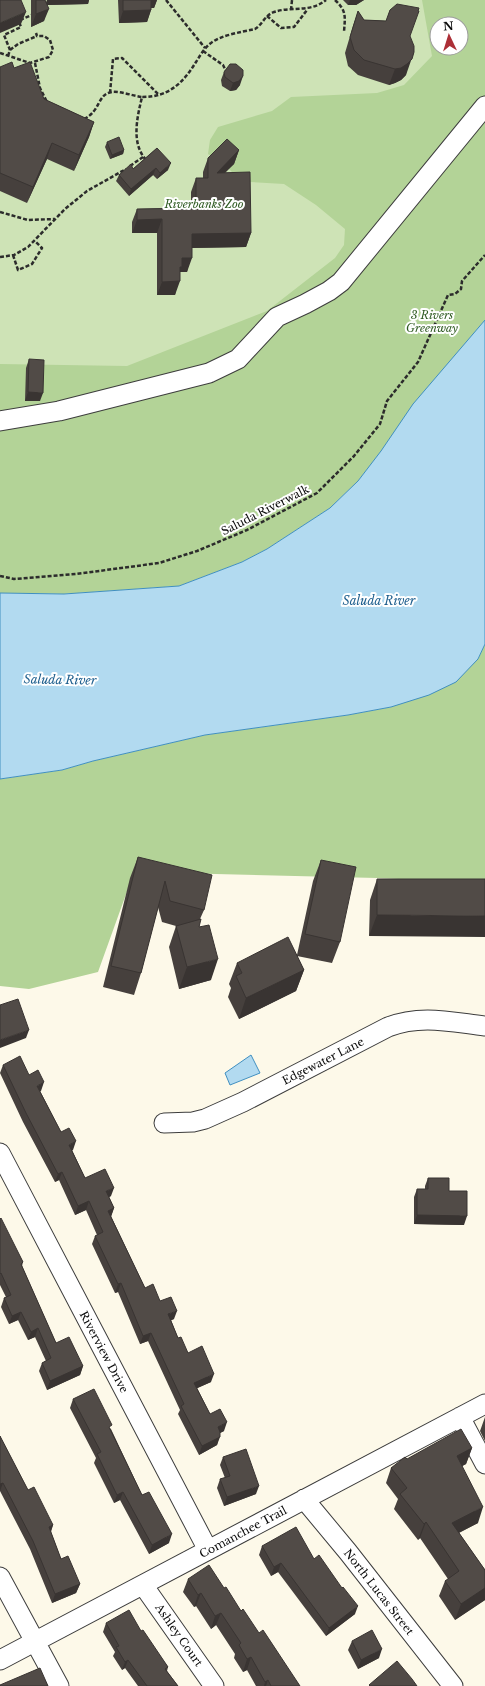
<svg xmlns="http://www.w3.org/2000/svg" width="485" height="1686" font-family="'Libre Baskerville',serif">
	<rect width="100%" height="100%" fill="#fdf9e9"/>
	<path fill="#cee3b6" fill-rule="evenodd" d="M0,0H485L448,211L0,489ZM437,24H461V48H437Z"/>
	<path fill="#b3d397" fill-rule="evenodd" d="M422,0H485V320L358,481L330,508L267,549L242,562L179,586L64,594L0,593V364L127,366L267,311L335,258L344,245L345,229L316,205L284,184L250,182L234,174L224,164L208,154L210,140L218,127L272,111L291,97L377,93L404,85L432,56ZM437,24H461V48H437Z
		M485,644V883L377,878L134,872L98,972L29,989L0,986V779L62,770L93,761L205,735L348,715L391,707L478,659Z"/>
	<path fill="#b2daf0" stroke="#408fc0" d="M485,320V644L478,659L456,682L429,695L391,707L348,715L205,735L93,761L62,770L0,779V593L64,594L179,586L242,562L267,549L330,508L358,481L381,451L413,404Z
		M251,1055L260,1073L230,1085L225,1073Z"/>
	<g fill="none" stroke-linecap="round" stroke-linejoin="round">
		<g stroke="#3d3d3d" stroke-width="21">
			<path id="minor" d="M0,421L59,411L209,373L238,359L277,317L305,304L329,291L341,282L485,106
				M164,1123L193,1122L205,1119L243,1102L388,1027C421,1014 451,1022 485,1026
				M0,1153L208,1550
				M460,1417L485,1464
				M304,1499L348,1552L453,1686
				M0,1577L59,1686
				M143,1585L214,1686
				M0,1660L485,1404"/>
		</g>
		<path stroke="#2c2c2c" stroke-width="2.5" stroke-dasharray="4 2" stroke-linecap="butt" d="M166,0L205,48
			M335,0C347,11 345,17 344,32
			M291,10L292,0
			M267,16L281,28L294,27L307,10
			M20,20L34,14
			M10,50L18,44L37,36
			M203,51L223,65L226,71
			M0,53L30,63L49,57L53,50L50,40L44,36H37L36,33
			M8,56L10,50L4,35L21,27L19,22
			M35,63L40,88L47,102
			M110,93L113,59L122,58L159,95
			M84,119C101,111 97,94 112,92C121,91 133,96 142,97
			M146,160C131,143 137,118 142,97C169,97 183,83 196,62C200,56 204,48 211,43C221,35 242,32 255,29C262,25 265,15 274,12C292,6 310,13 326,0
			M130,166L143,157
			M0,212L28,220L55,219
			M13,255L18,270L32,264L42,248L35,241
			M0,257L14,255L28,247L65,209L87,191L126,169
			M0,576L14,579L76,574L159,563L197,551L247,530L317,493L354,456L380,424L387,401L418,362L448,295L455,294L461,289L462,281L485,255"/>
		<use href="#minor" stroke="#fff" stroke-width="19"/>
	</g>
	<path fill="#46403d" d="M31,0H45L46,3L47,0H89L88,4L47,5L44,21L31,27Z
		M118,0H157L154,8H151V10L147,22L119,23Z
		M343,0H364L356,5H348Z
		M390,10L410,36L406,75L401,80L395,83L389,85L358,75L348,66L345,53L353,26L358,11L364,20L386,21Z
		M0,67L14,68L44,99L94,122L89,137L74,171L47,159L27,203L0,191Z
		M224,72L240,85L236,90L230,91L222,86L221,80Z
		M107,142L124,150L123,154L110,159L105,147Z
		M157,148L168,170L157,179L153,175L129,196L116,181L119,175L133,169Z
		M239,150L234,164L225,172L251,233L246,247L192,248L187,272H180L175,295H157V233H132V222L137,209L191,208V192L196,178H203V172L208,158Z
		M29,359L40,401H25L26,368Z
		M138,857L204,910L200,919L199,927L211,980L179,989L169,947L176,926L162,922L158,907L141,973L134,995L103,987L130,878Z
		M321,860L340,942L332,963L297,956L304,970L296,991L239,1019L228,997L231,988L229,984L237,963L297,955L313,881Z
		M377,879H485L369,936L370,900Z
		M3,1065L29,1075L41,1091H40L61,1132L73,1150H72L85,1178L111,1196L109,1197L114,1208L111,1216L145,1288L160,1301L174,1319L171,1320L178,1338L188,1353L211,1382L197,1388L210,1414L224,1431L220,1433L217,1445L199,1455L178,1414L180,1410L148,1341L140,1344L118,1292L115,1293L92,1244L95,1236L97,1235L86,1210L75,1215L59,1180L55,1182L23,1122L0,1073Z
		M428,1178L449,1191L464,1225L414,1224V1197L417,1189H425V1186Z
		M0,1219L23,1262L22,1266L56,1343L83,1366L80,1375L47,1390L39,1371L42,1363L46,1361L35,1337L28,1340L18,1320L9,1324L1,1307L4,1298L6,1297L0,1285Z
		M73,1399L111,1429L142,1495L169,1543L149,1554L120,1500L114,1503L94,1463L96,1458L70,1408Z
		M485,1417V1441L480,1431Z
		M0,1436L28,1490L53,1525L51,1532L61,1559L80,1584L76,1593L52,1603L30,1549L0,1491Z
		M472,1448L466,1464L462,1466L478,1523L459,1533L485,1570V1600L455,1620L439,1596L445,1581L448,1579L420,1538L418,1540L394,1509L398,1499L386,1483L391,1468L407,1459Z
		M223,1457L256,1494L224,1506L217,1488L220,1479L225,1478L220,1465Z
		M262,1546L314,1559L355,1614L326,1636L278,1572L271,1576L259,1555Z
		M188,1579L224,1588L241,1611L300,1686H256L247,1670L243,1672L234,1658L235,1654L216,1625L211,1629L196,1606L194,1607L183,1592Z
		M106,1623L141,1631L168,1667L167,1671L178,1686H138L125,1668L122,1670L113,1656L115,1652L103,1632Z
		M352,1641L379,1658L358,1669L348,1650Z"/>
	<path fill="#393432" d="M47,0H89L88,4L46,5Z
		M150,0H157L154,8H147Z
		M350,0H364L356,5H348Z
		M49,9L44,21L31,27L36,14Z
		M151,10L147,22L119,23L123,11Z
		M26,12L21,24L0,33V23Z
		M414,52L406,75L401,80L395,83L389,85L395,69Z
		M243,76L240,85L236,90L230,91L233,83Z
		M94,122L89,137L74,171L79,155Z
		M52,143L47,159L27,203L33,187Z
		M124,150L123,154L110,159L112,155Z
		M239,150L234,164L212,186L217,173Z
		M171,163L168,170L157,179L160,173Z
		M156,168L153,175L129,196L131,189Z
		M162,219L157,233H132L137,220Z
		M251,233L246,247L187,248L192,234Z
		M182,258H192L187,272H180L177,281Z
		M180,281L175,295H157L162,282Z
		M28,392L43,393L40,401H25Z
		M377,915L485,916V937L369,936Z
		M218,959L211,980L179,989L187,967Z
		M304,970L296,991L239,1019L246,998Z
		M29,1030L26,1038L0,1048V1040Z
		M44,1082L41,1091L34,1094L37,1086Z
		M76,1141L73,1150L66,1154L69,1145Z
		M62,1172L59,1180L55,1182L58,1174Z
		M114,1188L111,1196L103,1200L106,1191Z
		M89,1201L86,1210L75,1215L78,1206Z
		M114,1208L111,1217L108,1211Z
		M417,1215L467,1216L464,1225L414,1224Z
		M121,1283L118,1292L115,1293L118,1284Z
		M177,1311L174,1319L165,1323L168,1314Z
		M21,1312L18,1320L9,1324L12,1316Z
		M38,1328L35,1337L28,1340L31,1332Z
		M151,1333L148,1341L140,1344L143,1336Z
		M83,1366L80,1375L47,1390L50,1381Z
		M214,1374L211,1382L191,1391L194,1383Z
		M227,1422L224,1431L214,1436L218,1427Z
		M220,1437L217,1445L199,1455L202,1446Z
		M472,1448L466,1464L451,1472L457,1456Z
		M3,1483L0,1491V1484Z
		M259,1486L256,1494L224,1506L227,1497Z
		M123,1492L120,1500L114,1503L117,1495Z
		M483,1507L478,1523L446,1539L452,1523Z
		M426,1522L420,1538L418,1540L424,1524Z
		M53,1525L50,1533L49,1527Z
		M172,1534L169,1543L149,1554L152,1545Z
		M281,1563L278,1572L271,1576L274,1567Z
		M80,1584L76,1593L52,1603L55,1594Z
		M485,1588V1600L455,1620L461,1604Z
		M201,1593L196,1606L194,1607L198,1595Z
		M358,1606L355,1614L326,1636L329,1628Z
		M221,1613L216,1625L211,1629L215,1616Z
		M382,1649L379,1658L358,1669L361,1660Z
		M251,1657L247,1670L243,1672L247,1659Z
		M128,1660L125,1668L122,1670L125,1662Z
		M268,1680L266,1686H264L265,1682Z"/>
	<path fill="#514b47" stroke="#393432" d="M0,0H21L26,12L0,23Z
		M36,0H45L49,9L36,14Z
		M123,0H151V10L123,11Z
		M397,4L419,8L418,11H419L410,36L414,46V52L412,59L407,64L401,68L395,69L364,60L354,50L350,37L358,11L364,20L386,21L390,10Z
		M12,62L14,68L30,62L44,99L94,122L79,155L52,143L33,187L0,173V67Z
		M230,64H236L243,70V76L239,81L233,83L225,77L224,72Z
		M119,137L124,150L112,155L107,142Z
		M227,139L239,150L217,173L250,172L251,233L192,234V258H182V267H180V281L162,282V219L137,220V209L196,208V178H208V158Z
		M157,148L171,163L160,173L156,168L131,189L119,175L131,164L133,169Z
		M29,359L44,360L43,393L28,392Z
		M138,857L212,875L204,910L170,901L165,881L141,973L111,966Z
		M321,860L356,867L340,942L305,934Z
		M377,879H485V916L377,915Z
		M201,919L199,927L209,925L218,959L187,967L176,926Z
		M288,937L304,970L246,998L236,976L242,973L237,963Z
		M18,999L29,1030L0,1040V1005Z
		M20,1056L29,1075L38,1070L44,1082L37,1086L61,1132L69,1128L76,1141L69,1145L85,1178L105,1169L114,1188L106,1191L114,1208L108,1211L145,1288L153,1284L160,1301L171,1297L177,1311L168,1314L178,1338L181,1337L188,1353L202,1346L214,1374L194,1383L210,1414L220,1409L227,1422L218,1427L220,1432V1437L202,1446L181,1406L184,1404L151,1333L143,1336L121,1283L118,1284L95,1236L103,1232L89,1201L78,1206L62,1172L58,1174L26,1113L3,1065Z
		M428,1178H449V1191H467V1216L417,1215V1189H428Z
		M1,1218L23,1262L21,1264L56,1343L69,1337L83,1366L50,1381L42,1363L51,1358L38,1328L31,1332L21,1312L12,1316L4,1298L11,1295L1,1273L0,1274V1219Z
		M94,1389L112,1425L109,1427L142,1495L149,1492L172,1534L152,1545L123,1492L117,1495L97,1454L101,1452L73,1399Z
		M461,1429L472,1448L457,1456L483,1507L452,1523L485,1570V1588L461,1604L445,1581L459,1571L426,1522L424,1524L400,1494L407,1488L391,1468L405,1457L407,1459Z
		M0,1436L28,1490L34,1487L53,1525L49,1527L61,1559L68,1556L80,1584L55,1594L33,1541L3,1483L0,1484Z
		M246,1449L259,1486L227,1497L220,1479L230,1476L223,1457Z
		M296,1527L314,1559L319,1555L342,1588L343,1587L358,1606L329,1628L281,1563L274,1567L262,1546Z
		M209,1565L224,1588L226,1587L241,1611L243,1609L259,1633L263,1630L300,1686H271L268,1680L265,1682L251,1657L247,1659L239,1645L241,1643L221,1613L215,1616L201,1593L198,1595L188,1579Z
		M129,1610L141,1631L143,1630L168,1667L165,1669L178,1686H147L128,1660L125,1662L116,1647L119,1646L106,1623Z
		M372,1630L382,1649L361,1660L352,1641Z
		M397,1661L412,1679L417,1686H370L369,1685Z
		M40,1668L48,1686H0V1685Z"/>
	<g text-anchor="middle" stroke-width="4" stroke-linejoin="round" paint-order="stroke">
		<g font-size="11" font-style="italic" fill="#2e5a21" stroke="#fff">
			<text x="204" y="208">Riverbanks Zoo</text>
			<text x="432" y="319">3 Rivers<tspan x="432" dy="13">Greenway</tspan></text>
		</g>
		<g font-size="11" fill="#0a0a0a" stroke="#fff">
			<text transform="translate(265 510) rotate(-27)" y="4">Saluda Riverwalk</text>
			<text transform="translate(323 1061) rotate(-27)" y="4">Edgewater Lane</text>
			<text transform="translate(104 1352) rotate(62)" y="4">Riverview Drive</text>
			<text transform="translate(243 1532) rotate(-28)" y="4">Comanchee Trail</text>
			<text transform="translate(379 1592) rotate(52)" y="4">North Lucas Street</text>
			<text transform="translate(179 1635) rotate(55)" y="4">Ashley Court</text>
		</g>
		<g font-size="12" font-style="italic" fill="#20608f" stroke="#fff">
			<text x="379" y="605">Saluda River</text>
			<text transform="translate(60 680) rotate(1)" y="4">Saluda River</text>
		</g>
	</g>
	<g transform="translate(449 36) rotate(356)"><circle r="19" fill="#ffffff" stroke="#9d9d9d"/>
	<path d="M0-3L7 15L0 10L-7 15Z" fill="#ac2f37"/>
	<text y="-6" font-size="11" font-weight="bold" text-anchor="middle" fill="#0a0a0a">N</text>
	</g>
</svg>
